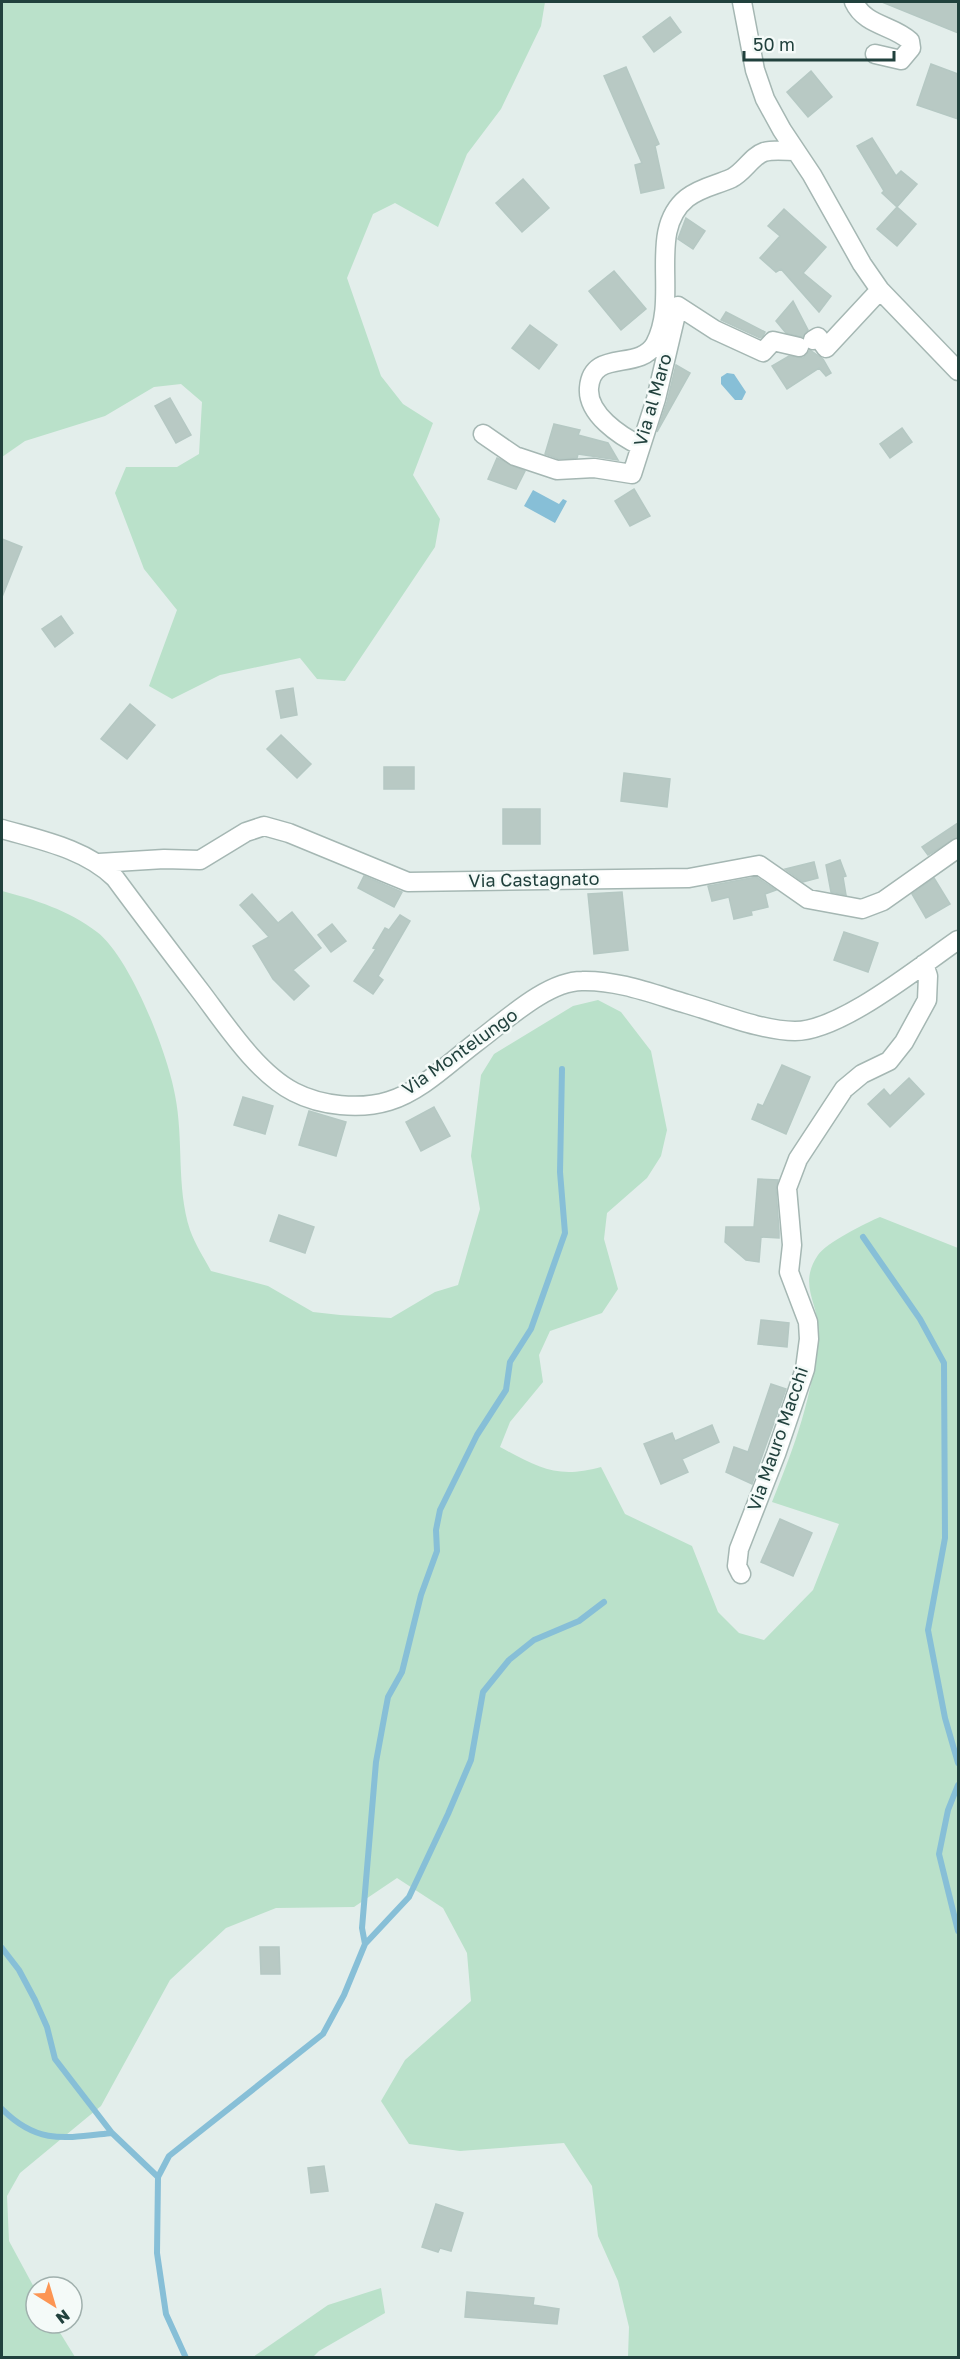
<svg xmlns="http://www.w3.org/2000/svg" width="960" height="2359" font-family="'Golos Text',sans-serif">
	<rect width="100%" height="100%" fill="#e3eeeb"/>
	<path fill="#bae1ca" d="M2,2H545L541,26L501,109L467,154L438,227L395,203L373,214L347,278L381,376L403,404L433,423L413,475L440,519L435,547L345,681L317,679L300,658L220,675L172,699L149,686L177,610L144,569L115,493L126,467H177L199,454L202,402L181,384L154,387L105,416L25,441L2,457Z
		M2,891C36,900 68,910 97,932C130,957 168,1054 175,1095C184,1140 176,1186 190,1230C195,1244 204,1258 211,1271L268,1286L313,1312L340,1315L391,1318L435,1292L458,1285L480,1209L471,1156L481,1075L494,1054L573,1006L598,1000L621,1012L651,1051L667,1130L661,1156L647,1178L607,1213L604,1239L618,1289L602,1313L550,1331L539,1355L543,1382L510,1422L500,1447C539,1468 557,1479 601,1467L625,1514L692,1546L718,1612L739,1633L764,1640L813,1590L839,1524L772,1502C795,1445 813,1397 818,1334C820,1303 797,1286 818,1255C826,1243 866,1223 880,1217L958,1248V2357H628L629,2327L618,2281L598,2236L592,2186L564,2143L460,2151L409,2144L381,2101L405,2060L471,2001L467,1953L443,1908L397,1878L354,1907L276,1908L226,1928L170,1980L101,2106L20,2173L7,2196L9,2241L36,2291V2323H54L75,2357H2Z
		M381,2288L385,2313L319,2351L313,2357H253L328,2305Z"/>
	<path fill="#87bfd7" d="M727,373L734,374L746,392L742,400H735L721,384V377Z
		M533,490L559,504L563,499L567,501L555,523L524,506Z"/>
	<g fill="none" stroke-linecap="round" stroke-linejoin="round">
		<path stroke="#87bfd7" stroke-width="6" d="M863,1237L920,1319L944,1363L945,1538L928,1630L945,1718L958,1763
			M958,1785L948,1810L939,1854L958,1931
			M365,1944L362,1928L376,1762L385,1713L388,1697L402,1672L421,1595L437,1551L436,1530L440,1510L477,1435L506,1390L510,1362L531,1329L565,1233L560,1172L562,1069
			M2,1948L19,1970L35,2000L47,2027L55,2059L112,2133L158,2177
			M2,2109C38,2145 65,2138 112,2133
			M186,2358L166,2314L157,2253L158,2177L169,2156L323,2034L344,1995L365,1944L409,1897L448,1814L471,1760L483,1692L509,1660L534,1640L579,1621L604,1602"/>
	</g>
	<path fill="#b8c9c4" stroke="#b5c8c3" stroke-width="1.5" d="M882,2H958V33Z
		M670,17L681,32L654,52L643,37Z
		M931,64L958,74V119L917,105Z
		M626,67L659,144L655,146L664,188L641,193L635,165L642,163L604,76Z
		M811,71L832,97L808,117L787,92Z
		M872,138L896,176L901,171L917,184L897,207L882,193L884,191L857,146Z
		M523,179L549,208L522,232L496,203Z
		M897,207L916,224L897,246L877,229Z
		M784,209L826,247L803,273L831,296L819,312L781,269L776,272L760,258L780,236L768,226Z
		M686,218L705,231L693,249L678,239Z
		M614,271L646,309L621,330L589,291Z
		M793,301L808,330L803,337L786,333L776,321Z
		M726,312L765,332L763,336L760,338L721,320Z
		M530,325L557,345L539,369L512,348Z
		M810,350L823,359L831,373L826,376L819,368L787,389L772,366L789,356L803,358Z
		M676,365L690,373L657,432L667,402Z
		M170,398L191,435L176,443L155,406Z
		M554,424L580,430L578,435L608,443L618,460L578,454L577,458L559,459L545,454Z
		M902,428L912,442L890,458L880,444Z
		M497,458L525,471L516,489L488,479Z
		M634,489L650,516L630,526L615,501Z
		M2,539L22,547L2,597Z
		M61,616L73,633L55,647L42,629Z
		M293,688L297,715L281,718L276,691Z
		M130,704L155,725L127,759L101,739Z
		M281,735L311,764L297,778L267,749Z
		M384,767H414V789H384Z
		M624,773L670,779L667,807L621,801Z
		M503,809H540V844H503Z
		M958,823V837L928,855L922,847Z
		M840,860L846,876L843,877L846,895L831,892L826,865Z
		M814,862L818,878L803,882L785,869Z
		M364,876L402,892L394,907L358,888Z
		M756,877L776,890L765,894L768,907L751,911L752,915L734,919L729,897L712,901L708,886Z
		M934,878L950,904L926,918L912,894Z
		M622,892L628,950L594,954L588,894Z
		M252,894L278,923L292,912L321,948L293,970L309,986L294,1000L273,979L253,946L269,937L240,905Z
		M400,915L410,921L378,976L383,980L373,994L354,981L376,949L373,948L385,928L389,930Z
		M332,924L346,941L331,952L318,935Z
		M844,932L878,943L868,972L834,960Z
		M782,1065L810,1077L786,1134L752,1119L758,1104L763,1106Z
		M909,1078L924,1094L890,1127L868,1104L884,1089L890,1096Z
		M243,1097L273,1106L265,1134L234,1125Z
		M434,1107L450,1136L421,1151L406,1122Z
		M309,1111L346,1122L336,1156L299,1145Z
		M758,1179L778,1180L776,1189L779,1231V1238L761,1237L759,1262L746,1260L725,1242L726,1227H754Z
		M279,1215L314,1227L305,1253L270,1241Z
		M761,1320L789,1323L787,1347L758,1344Z
		M771,1384L786,1389L752,1484L726,1472L734,1447L748,1452Z
		M712,1425L719,1442L682,1459L688,1472L661,1484L644,1444L672,1433L675,1441Z
		M780,1519L812,1533L793,1576L761,1562Z
		M260,1947H279L280,1974H261Z
		M324,2166L328,2191L311,2193L308,2168Z
		M436,2204L463,2213L451,2251L440,2248L438,2252L422,2247Z
		M467,2292L534,2298L533,2305L559,2309L557,2324L465,2317Z"/>
	<g fill="none" stroke-linecap="round" stroke-linejoin="round">
		<g stroke="#a5b7b3" stroke-width="21">
			<path id="minor" d="M742,2L755,70L765,99L782,130L812,175L862,264L880,290L958,371
				M854,2C865,26 893,25 910,41L911,48L901,60L875,54
				M813,340L818,337L826,348L880,290
				M483,434L515,456L557,470L594,468L632,474L656,399L678,306L715,330L763,352L773,341L799,347
				M641,446C620,436 587,414 589,388C592,348 639,372 655,344C680,297 646,231 687,198C701,187 717,185 732,178C744,172 752,156 764,152C773,149 787,151 796,151
				M2,829C40,840 86,849 115,878C143,916 172,954 201,992C226,1025 257,1073 294,1092C321,1106 360,1110 389,1101C422,1091 451,1061 478,1041C505,1021 547,981 582,981C618,980 653,994 687,1004C719,1013 762,1031 795,1031C841,1031 920,966 958,940
				M99,863L164,859L200,860L246,832L264,826L289,833L408,882L689,878L759,865L808,899L862,909L883,901L958,848
				M741,1574L737,1566L739,1549L776,1454L805,1369L809,1339L808,1322L789,1272L792,1245L787,1188L798,1159L844,1089L862,1074L889,1061L904,1042L927,1000L928,976L924,964"/>
		</g>
		<use href="#minor" stroke="#fff" stroke-width="18"/>
	</g>
	<g text-anchor="middle" stroke-width="5" stroke-linejoin="round" paint-order="stroke">
		<g font-size="18" fill="#21413d" stroke="#f4faf8">
			<text transform="translate(653 400) rotate(-74)" y="6">Via al Maro</text>
			<text transform="translate(534 880) rotate(-1)" y="6">Via Castagnato</text>
			<text transform="translate(460 1052) rotate(-35)" y="6">Via Montelungo</text>
			<text transform="translate(778 1439) rotate(-71)" y="6">Via Mauro Macchi</text>
		</g>
	</g>
	<rect width="960" height="2359" fill="none" stroke="#21413d" stroke-width="6"/>
	<g transform="translate(54 2305) rotate(143)"><circle r="28" fill="#f4faf8" stroke="#a0b0ad" stroke-width="1.5"/>
	<path d="M0-4.5L10 22L0 15L-10 22Z" fill="#fc9553"/>
	<text y="-9" font-size="16" font-weight="bold" text-anchor="middle" fill="#21413d">N</text>
	</g>
	<path d="M744 51v9h150v-9" fill="none" stroke="#21413d" stroke-width="3"/>
	<text x="753" y="51" font-size="18" fill="#21413d" stroke="#f4faf8" stroke-width="4.5" paint-order="stroke">50 m</text>
</svg>
